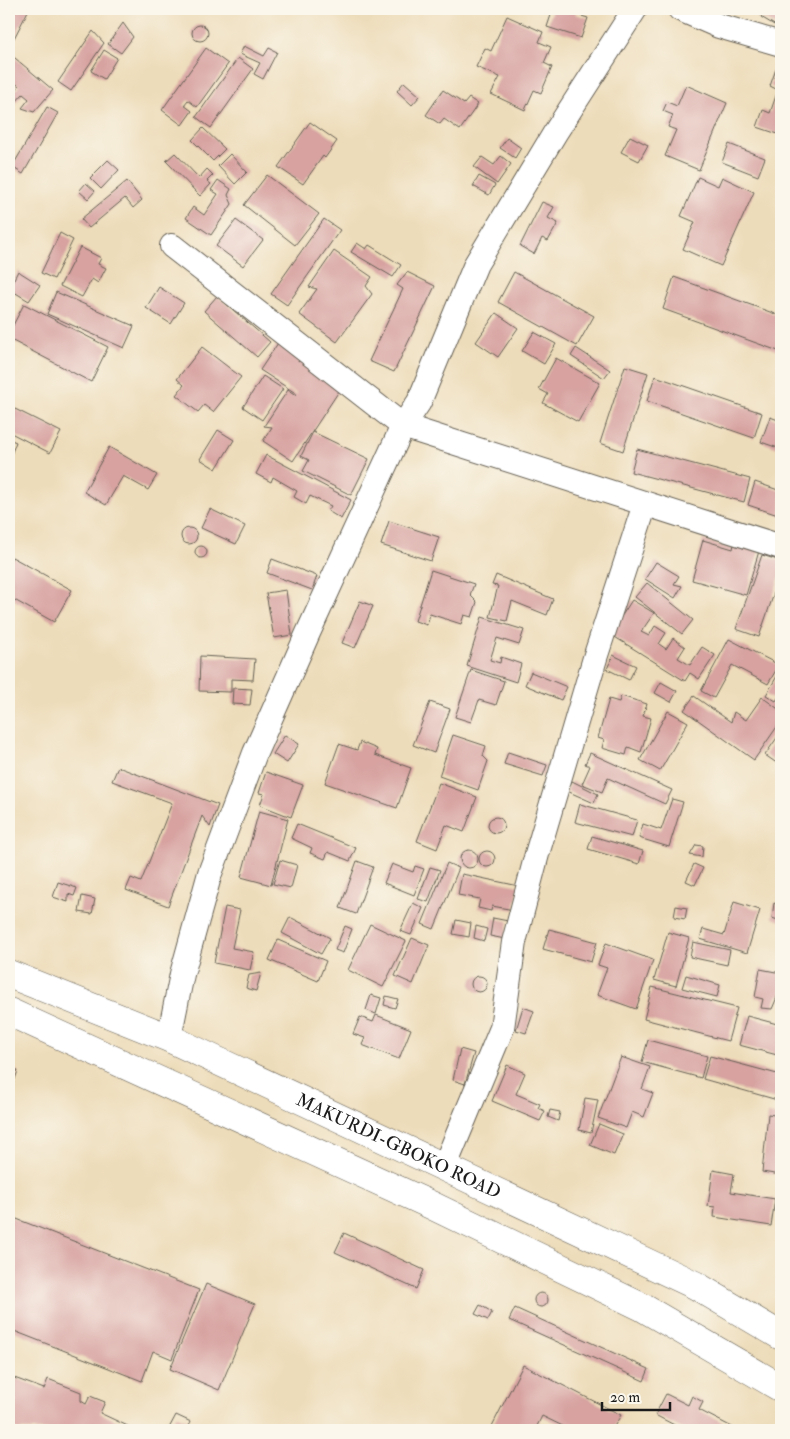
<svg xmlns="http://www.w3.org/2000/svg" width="790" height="1439" font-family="'IM FELL Double Pica',serif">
	<rect width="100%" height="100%" fill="#fbf7ec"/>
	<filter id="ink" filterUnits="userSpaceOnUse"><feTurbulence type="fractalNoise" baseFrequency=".02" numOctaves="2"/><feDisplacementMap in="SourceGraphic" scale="10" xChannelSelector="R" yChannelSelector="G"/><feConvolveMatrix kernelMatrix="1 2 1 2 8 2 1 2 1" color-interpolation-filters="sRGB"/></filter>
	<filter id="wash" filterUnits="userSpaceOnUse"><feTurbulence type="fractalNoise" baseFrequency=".0096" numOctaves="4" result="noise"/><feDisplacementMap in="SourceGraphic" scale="20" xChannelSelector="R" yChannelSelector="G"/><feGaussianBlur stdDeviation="1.12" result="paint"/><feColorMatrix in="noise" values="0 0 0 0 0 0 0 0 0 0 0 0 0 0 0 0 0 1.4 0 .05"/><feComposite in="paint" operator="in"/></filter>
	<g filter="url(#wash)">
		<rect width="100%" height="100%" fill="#eddcb9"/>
		<g id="blocks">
			<path fill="#d7a2a0" d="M9,9H29L9,48Z
				M553,9H574L577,10L575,14L588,18L581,38L547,27Z
				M766,9H781V29L761,17Z
				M507,16L543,32L539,42L551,47L544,63L552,67L541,93L534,90L525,110L491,94L500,77L476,67L485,48L491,51Z
				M123,23L133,37L121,53L108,44Z
				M192 33a8 8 0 1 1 16 0a8 8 0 1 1-16 0Z
				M93,31L104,43L71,91L58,82Z
				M244,46L264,56L269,48L277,52L263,79L254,74L260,63L240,54Z
				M206,48L228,64L197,107L188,100L184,105L192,111L182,125L162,110Z
				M104,50L117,58L104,79L91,71Z
				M9,53L53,90L34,112L22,108L29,99L23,94L15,103L9,98L19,86L9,78Z
				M238,58L253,69L211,128L196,117Z
				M778,63L781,64V135L757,127L763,110L770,113L778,90L770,86Z
				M404,82L420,96L412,105L397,91Z
				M686,85L727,103L699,170L665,156L676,130L668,127L673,115L663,111L667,102L677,106Z
				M443,90L464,104L469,98L478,104L460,130L444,119L440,124L426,115Z
				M47,107L58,113L23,174L12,167Z
				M310,122L337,141L325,158L323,156L303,184L278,167Z
				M203,128L225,149L213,161L192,140Z
				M630,136L648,145L639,161L621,152Z
				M507,138L521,148L515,158L500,148Z
				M729,144L765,158L758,176L722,162Z
				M175,153L199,178L207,169L213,175L207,181L211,184L200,196L166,161Z
				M230,154L247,172L235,184L218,166Z
				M501,156L511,164L497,184L474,167L482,157L494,165Z
				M108,160L119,170L101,189L90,178Z
				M267,175L319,214L295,245L244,205Z
				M479,176L495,185L489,195L473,186Z
				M698,177L718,186L722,177L754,192L721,266L683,249L695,222L681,216Z
				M218,180L231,189L228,195L232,204L211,235L186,218L193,207L204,215L218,194L211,190Z
				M127,181L142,200L133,208L125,198L89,228L81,219Z
				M86,183L95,191L88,199L79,191Z
				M542,202L554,207L548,218L558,223L548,241L542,238L534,254L520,246Z
				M324,219L340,230L287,305L271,294Z
				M236,220L263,240L243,266L216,246Z
				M60,233L73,240L54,279L41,273Z
				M357,243L366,249L369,245L401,265L393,277L351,252Z
				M80,247L101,258L98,264L106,268L98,283L92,279L82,297L60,286Z
				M334,251L372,277L366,286L372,294L337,342L299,314L317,289L309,287Z
				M18,271L40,285L29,301L9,289Z
				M407,272L435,286L394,372L369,361L403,289L397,285Z
				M514,272L594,316L577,346L498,302Z
				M674,277L781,316V352L663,309Z
				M159,287L184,303L171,324L146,308Z
				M56,292L134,326L124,348L47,314Z
				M217,296L270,342L257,357L204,311Z
				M24,304L108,347L91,382L9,339V333Z
				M496,313L518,328L498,357L476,342Z
				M534,332L556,344L544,364L522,351Z
				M278,343L343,385L293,461L263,441L272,427L264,426L288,390L296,395L297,394L260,370Z
				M202,347L241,377L213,412L204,405L198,412L176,395L184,385L177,379Z
				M576,348L610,370L604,378L571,356Z
				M556,358L600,383L578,422L543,403L548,394L539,389Z
				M625,366L648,373L623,451L600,443Z
				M263,376L283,389L262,420L243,407Z
				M655,376L762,413L754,438L647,401Z
				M13,408L61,432L50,453L9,432V417Z
				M770,417L781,421V449L761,442Z
				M218,430L234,440L216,469L200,459Z
				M313,432L369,459L351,495L303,471L309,460L301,456Z
				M9,439L16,442L9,460Z
				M109,447L157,475L148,490L123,476L106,505L84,492Z
				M637,449L750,479L744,502L631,472Z
				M266,455L351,500L341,519L328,511L331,506L310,496L306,504L294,497L297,491L273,477L271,482L256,474Z
				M755,482L781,491V516L748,505Z
				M210,509L245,526L236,544L201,528Z
				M389,521L439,537L431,561L381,545Z
				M181 536a8 8 0 1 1 16 0a8 8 0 1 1-16 0Z
				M703,540L733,549L734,544L759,551L746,595L692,580Z
				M195 552a6 6 0 1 1 12 0a6 6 0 1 1-12 0Z
				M762,555L781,561V573L759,637L736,629Z
				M12,557L72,590L54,622L9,597V563Z
				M272,559L317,576L312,590L267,573Z
				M656,562L679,576L674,584L682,586L675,598L645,579Z
				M431,570L474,584L470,595L477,602L472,617L464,615L461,624L430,614L427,625L415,621Z
				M496,575L553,599L547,615L512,601L507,621L490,617L498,586L492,585Z
				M647,583L693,620L682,634L635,597Z
				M286,590L292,635L274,638L266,593Z
				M632,600L654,613L641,632L649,636L655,626L666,633L659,644L666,649L673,638L685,647L678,658L690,665L702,647L715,655L699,679L690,673L685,681L610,634Z
				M360,601L373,606L355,648L342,643Z
				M482,617L524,630L519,645L497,638L490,660L500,663L501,657L521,664L516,682L467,666Z
				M729,639L779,665L768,684L732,665L714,698L701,691Z
				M613,655L636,666L629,680L607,669Z
				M200,656L255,659L253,680L231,679V692L199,691Z
				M471,670L504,681L496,705L479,700L471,722L455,717Z
				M780,671L781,672V693L776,701L766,695Z
				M531,672L567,687L561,700L525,685Z
				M661,682L677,691L671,702L655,693Z
				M233,688L252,689L250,705L232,704Z
				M621,696L647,704L643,716L651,718L641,752L628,747L626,755L602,748L604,740L598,738L609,699L619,702Z
				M694,696L731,722L734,712L746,720L762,697L781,711V721L754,760L684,710Z
				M430,702L450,709L434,753L413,745Z
				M668,711L688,722L660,771L640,760Z
				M781,732V766L765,755Z
				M285,735L299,744L287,763L273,754Z
				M453,735L486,746L483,756L488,761L478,790L439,776Z
				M360,742L377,749L375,755L411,768L397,808L325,783L339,744L357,750Z
				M508,752L547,765L543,776L504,764Z
				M590,753L672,790L665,804L608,778L602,792L582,784L590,766L585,764Z
				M118,767L218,805L210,827L202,816L168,906L126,890L131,878L141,882L172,803L112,781Z
				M266,772L303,785L291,817L260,805L264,794L259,793Z
				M572,781L598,794L594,803L567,791Z
				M439,783L477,797L464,832L446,825L437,849L417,841Z
				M672,799L683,802L669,847L639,838L643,824L661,830Z
				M580,804L637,820L632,837L575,822Z
				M259,811L288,819L271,885L241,877Z
				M488 825a8 8 0 1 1 16 0a8 8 0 1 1-16 0Z
				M297,824L356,848L350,861L328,852L325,859L310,853L312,848L291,838Z
				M592,836L643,851L639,864L588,849Z
				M696,845L703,846L702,857L690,855Z
				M460 859a9 9 0 1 1 18 0a9 9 0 1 1-18 0Z
				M479 859a8 8 0 1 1 16 0a8 8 0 1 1-16 0Z
				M280,860L297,865L291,888L273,884Z
				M357,861L373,867L356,914L340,908Z
				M447,863L459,868L434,929L422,924Z
				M392,864L413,872L415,866L424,869L414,895L384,883Z
				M694,864L703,868L695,885L686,881Z
				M430,867L440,870L428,902L418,899Z
				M462,874L519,886L514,910L492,906L491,911L478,908L480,899L458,895Z
				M58,882L77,888L74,896L68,894V902L53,897Z
				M82,896L95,899L92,914L79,912Z
				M734,902L760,910L747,953L700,939L703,929L724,935Z
				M413,903L423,908L411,935L400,931Z
				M774,903L781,906V921L772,918Z
				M676,906L687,908L685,919L674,917Z
				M225,907L240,910L232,948L254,952L250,970L214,963Z
				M290,917L330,938L321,954L282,933Z
				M493,918L508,921L505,939L490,936Z
				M456,920L471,923L469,937L453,934Z
				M370,924L406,941L383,987L348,970Z
				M345,926L352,929L343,953L335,950Z
				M476,926L487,929L484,941L474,938Z
				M549,929L597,942L591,962L543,949Z
				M668,932L689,938L676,986L654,980Z
				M412,938L429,945L413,984L395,976Z
				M278,940L326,961L318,981L269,960Z
				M693,942L730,950L727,965L690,957Z
				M606,943L653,960L636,1009L597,995L607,968L598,965Z
				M760,969L781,973V995H778L772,1009L761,1008L763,999L755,997Z
				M261,973L256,991L246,988L249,975Z
				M686,975L720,985L717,997L682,988Z
				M471 984a8 8 0 1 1 16 0a8 8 0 1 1-16 0Z
				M652,987L737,1008L728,1041L644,1019Z
				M371,995L381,998L376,1014L366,1010Z
				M386,996L398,999L395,1008L384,1005Z
				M523,1007L534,1011L526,1033L516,1030Z
				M376,1015L411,1029L399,1059L362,1045L365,1038L353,1034L360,1017L373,1022Z
				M747,1016L781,1025V1056L739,1045Z
				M648,1040L707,1056L701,1078L642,1062Z
				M460,1049L474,1053L465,1084L453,1080Z
				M710,1056L781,1075V1101L703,1079Z
				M621,1057L650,1067L642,1089L653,1093L644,1117L632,1112L626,1128L598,1118Z
				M507,1065L525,1073L516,1094L540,1104L538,1108L545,1111L540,1121L492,1101Z
				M9,1068L18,1071L12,1087L9,1086Z
				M585,1098L598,1100L591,1133L579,1130Z
				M550,1110L560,1112L558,1121L548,1117Z
				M768,1114L781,1116V1175L762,1172Z
				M599,1124L623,1134L614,1155L590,1145Z
				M713,1170L734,1174L731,1192L775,1199L771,1226L714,1217L715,1207L708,1206Z
				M9,1216L199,1290L172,1359L153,1351L142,1381L9,1329Z
				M344,1233L424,1270L416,1289L335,1252Z
				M206,1284L255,1304L219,1390L170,1369Z
				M534 1300a7 7 0 1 1 14 0a7 7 0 1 1-14 0Z
				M480,1305L492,1312L488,1320L475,1314Z
				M515,1308L649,1369L644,1381L509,1320Z
				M523,1365L621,1415L612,1430H571L542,1416L535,1430H490Z
				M9,1376L44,1389L48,1379L81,1392V1401L86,1404L90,1396L105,1402L100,1413L134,1429L133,1430H9Z
				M666,1394L688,1405L692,1396L703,1402L699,1410L734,1428L733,1430H684L655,1415Z
				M176,1415L191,1422L187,1430H168Z"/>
		</g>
	</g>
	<g filter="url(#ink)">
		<use href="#blocks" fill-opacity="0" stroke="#655f53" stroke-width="1"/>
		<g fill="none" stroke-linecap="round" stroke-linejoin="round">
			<g stroke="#655f53" stroke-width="26">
				<path id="minor" d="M680,9L719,26L781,44
					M172,246L403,426L781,547
					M169,1038L182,974L210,873L255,753L308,633L403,426L419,402L476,264L555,133L635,9
					M444,1168L502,1028L514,942L537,854L595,658L645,504"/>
			</g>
			<g stroke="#655f53" stroke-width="29">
				<g id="major">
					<path id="s1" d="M9,974L169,1038L695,1285L781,1336"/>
					<path d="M9,1012L431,1205L642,1307L781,1388"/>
				</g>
			</g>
			<use href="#minor" stroke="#fff" stroke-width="24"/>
			<use href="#major" stroke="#fff" stroke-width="28"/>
		</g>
	</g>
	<g text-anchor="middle" stroke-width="5" stroke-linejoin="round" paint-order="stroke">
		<g font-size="18" fill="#1c1c1c" stroke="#fbf7ec">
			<text dy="6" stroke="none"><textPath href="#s1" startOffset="426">MAKURDI-GBOKO ROAD</textPath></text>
		</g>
	</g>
	<rect width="790" height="1439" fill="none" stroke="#fbf7ec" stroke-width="30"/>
	<path d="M602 1402v8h68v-8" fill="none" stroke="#1c1c1c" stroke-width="2.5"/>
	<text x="610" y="1402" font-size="15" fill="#1c1c1c" stroke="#fbf7ec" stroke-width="4" paint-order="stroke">20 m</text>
</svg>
